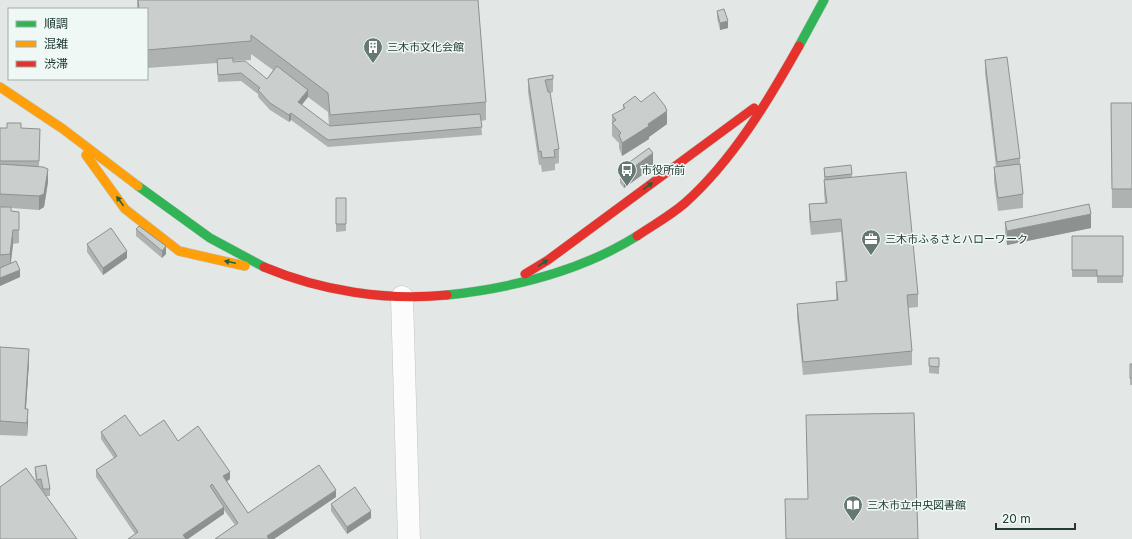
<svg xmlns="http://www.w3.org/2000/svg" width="1132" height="539" font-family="Inter,'Noto Sans JP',sans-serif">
	<rect width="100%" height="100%" fill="#e3e8e6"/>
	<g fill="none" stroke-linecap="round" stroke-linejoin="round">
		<g stroke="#c0c5c3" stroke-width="23">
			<path id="street" d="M402,297L409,539"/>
		</g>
		<g stroke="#bfc6c4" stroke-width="10">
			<path id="fast" d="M799,46L824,0
				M138,186L210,238L264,267
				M447,295C512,288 581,271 637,236"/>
		</g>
		<g stroke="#bfc6c4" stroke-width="10">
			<path id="slow" d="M0,87L63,129L138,186
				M86,155L125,209L179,251L245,266"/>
		</g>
		<g stroke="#bfc6c4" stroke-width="10">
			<path id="jam" d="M637,236C653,225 670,216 685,203C733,160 768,101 799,46
				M264,267C321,291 386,301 447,295
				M525,274L548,260L754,108"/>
		</g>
		<use href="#street" stroke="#fbfcfb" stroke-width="22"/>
		<use href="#fast" stroke="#30b455" stroke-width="9"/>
		<use href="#slow" stroke="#ff9f0a" stroke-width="9"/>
		<use href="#jam" stroke="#e5322d" stroke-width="9"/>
	</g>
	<path fill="#aeb2b0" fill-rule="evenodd" d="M137,0H478L486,102V120L481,121L482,135L328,147L291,120L289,122L270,110L258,97V94L241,81L218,82L217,63L147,68V9H137ZM251,54L273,70L267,79L233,62V61L251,60ZM308,97L328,112L329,126L302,105Z
		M717,11L728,28L720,30L717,18Z
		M985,60L1020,158V164L1023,194V208L998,211L994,181V167H996L985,73Z
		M528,79H553V92L550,93L559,149V163L555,164V170L542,172L541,165H539L528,92Z
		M1111,103H1132V208H1112Z
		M623,105L667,124L649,137V139L622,156L619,148V143L612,136V115L623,109Z
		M0,128L40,129L39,166L48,182L44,207L39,210L11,208V211L19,212V243L13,244L11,263L20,277L0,286Z
		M653,167L624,188L620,183V169Z
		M824,168L852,174V177L918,294V307L908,308L912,351V365L803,375L797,317V304L836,300V282L845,281L841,232L811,235L809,218V204L825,203L824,193Z
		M336,198H346V231L336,232Z
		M1005,222L1091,228L1007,245L1005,235Z
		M136,229L166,254L162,258L136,236Z
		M1072,236H1123V283H1097V277H1072Z
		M87,244L127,258L103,275L87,252Z
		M0,347L29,362L26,409L28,422L27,436L0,435Z
		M929,358L939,365V374L929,373Z
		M1130,364H1132V385H1130Z
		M101,432L140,436L178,441L230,479L227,481L248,513L336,497L274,539H215L235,525L224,510V514L135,534L96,477V470L114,458L101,439Z
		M46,465L50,489V496H46L77,539H0V487L26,468L36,481L35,474V467Z
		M331,504L371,518L347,534L331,511Z"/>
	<path fill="#8d9190" d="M728,21V28L720,30V23Z
		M308,90V97L298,109V102Z
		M667,111V124L649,137V139L622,156V143Z
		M291,113V120L289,122V115Z
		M653,153V167L624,188V174Z
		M48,169V182L44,207L39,210V196Z
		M1091,214V228L1007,245V231Z
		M13,230V244L10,268V254Z
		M166,246V254L162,258V251Z
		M127,251V258L103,275V268Z
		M20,270V277L0,286V278Z
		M29,349V362L25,423V409Z
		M28,409V422L27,436V423Z
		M230,472V479L223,484V476Z
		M336,490V497L274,539H267V536Z
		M224,507V514L188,539H183V535Z
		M371,511V518L347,534V527Z"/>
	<path fill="#cacfcd" stroke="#8d9190" d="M138,0H478L486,102L330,115L328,93L251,35V41L147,50V9H139Z
		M724,9L728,21L720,23L717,11Z
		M1007,57L1020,158L997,162L985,60Z
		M233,58V62L245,61L267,79L277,66L308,90L298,102L330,126L480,114L482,127L328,140L291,113L289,115L270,103L258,90L260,88L241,73L218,75L217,59Z
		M553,75V79L545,80L548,92H550L559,149L554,150L555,157L542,158L541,151L539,152L528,79Z
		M654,92L665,106L667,111L648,124L649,126L622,143L619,135L621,133L612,123L616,120L612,115L625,108L623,105L635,96L641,102Z
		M1111,103H1132V189H1112Z
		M7,123H21V128L40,129L39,161H0V128H7Z
		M649,148L653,153L624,174L620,169Z
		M0,164L43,167L48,169L44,194L39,196L0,194Z
		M1020,164L1023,194L998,198L994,167Z
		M851,165L852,174L825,177L824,168Z
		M906,172L918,294L907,295L912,351L803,362L797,304L838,300L836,282L847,281L841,219L811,222L809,204L827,203L824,180Z
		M336,198H346V224H336Z
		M1089,204L1091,214L1007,231L1005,222Z
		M0,207H11V211L19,212V230H13L10,254L0,255Z
		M139,226L166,246L162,251L136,229Z
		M111,228L127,251L103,268L87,244Z
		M1072,236H1123V276H1097V270H1072Z
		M16,261L20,270L0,278V268Z
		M0,347L29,349L25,409H28L27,423L0,421Z
		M929,358H939V367L929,366Z
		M1130,364H1132V378H1130Z
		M914,413L918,539H786L785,499H808L806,415Z
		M125,415L140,436L164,420L178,441L198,426L230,472L223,476L248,513L319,465L336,490L267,536L269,539H215L238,523L212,484L210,486L224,507L183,535L186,539H128L138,532L96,470L117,456L101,432Z
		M46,465L50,489H43L41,479L37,480L35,467Z
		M26,468L77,539H0V487Z
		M355,487L371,511L347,527L331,504Z"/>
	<defs><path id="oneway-solid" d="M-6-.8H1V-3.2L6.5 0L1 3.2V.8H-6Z"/></defs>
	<g fill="#265f3f">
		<use href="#oneway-solid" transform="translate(648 186) rotate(-36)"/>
		<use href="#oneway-solid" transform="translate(120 201) rotate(-126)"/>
		<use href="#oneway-solid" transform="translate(230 262) rotate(-168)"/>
		<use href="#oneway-solid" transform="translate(543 263) rotate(-33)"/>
	</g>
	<defs>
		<g id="building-pin" transform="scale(1)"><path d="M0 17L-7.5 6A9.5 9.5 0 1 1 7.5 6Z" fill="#657874" stroke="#f0f8f5"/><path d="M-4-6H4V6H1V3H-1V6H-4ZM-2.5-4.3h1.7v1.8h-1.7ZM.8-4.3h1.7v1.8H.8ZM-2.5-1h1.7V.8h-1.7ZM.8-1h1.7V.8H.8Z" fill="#fff"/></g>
		<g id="bus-pin" transform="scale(1)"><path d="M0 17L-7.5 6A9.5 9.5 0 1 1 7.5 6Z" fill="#657874" stroke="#f0f8f5"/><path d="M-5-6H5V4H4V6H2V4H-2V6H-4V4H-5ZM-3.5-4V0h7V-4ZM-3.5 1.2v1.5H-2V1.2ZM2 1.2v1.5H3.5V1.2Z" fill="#fff"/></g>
		<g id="office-pin" transform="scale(1)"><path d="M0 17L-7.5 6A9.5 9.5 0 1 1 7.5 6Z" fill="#657874" stroke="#f0f8f5"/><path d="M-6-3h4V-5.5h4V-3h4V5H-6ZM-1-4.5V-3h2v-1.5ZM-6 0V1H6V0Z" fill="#fff"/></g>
		<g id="library-pin" transform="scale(1)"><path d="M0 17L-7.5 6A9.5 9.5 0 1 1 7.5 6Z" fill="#657874" stroke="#f0f8f5"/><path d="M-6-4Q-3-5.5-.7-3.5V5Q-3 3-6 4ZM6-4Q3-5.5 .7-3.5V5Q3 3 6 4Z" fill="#fff"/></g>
	</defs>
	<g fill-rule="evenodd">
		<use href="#building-pin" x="373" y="47"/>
		<use href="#bus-pin" x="627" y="170"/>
		<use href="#office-pin" x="871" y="239"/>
		<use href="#library-pin" x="853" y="505"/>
	</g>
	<g text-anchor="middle" stroke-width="3" stroke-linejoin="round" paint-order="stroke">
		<g font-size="11" fill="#213b36" stroke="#f0f8f5" text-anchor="start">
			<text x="387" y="51">三木市文化会館</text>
			<text x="641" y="174">市役所前</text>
			<text x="885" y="243">三木市ふるさとハローワーク</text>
			<text x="867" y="509">三木市立中央図書館</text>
		</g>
	</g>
	<rect x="8" y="8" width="140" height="72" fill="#f0f8f5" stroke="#9daca9"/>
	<rect x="16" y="21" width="20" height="6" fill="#30b455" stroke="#9daca9"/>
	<text x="44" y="28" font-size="12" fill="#213b36">順調</text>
	<rect x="16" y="41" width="20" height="6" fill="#ff9f0a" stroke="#9daca9"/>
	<text x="44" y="48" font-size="12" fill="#213b36">混雑</text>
	<rect x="16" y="61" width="20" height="6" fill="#e5322d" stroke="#9daca9"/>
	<text x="44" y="68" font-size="12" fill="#213b36">渋滞</text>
	<path d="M996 523v6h79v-6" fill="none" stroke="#213b36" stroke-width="2"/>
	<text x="1002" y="523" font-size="12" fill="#213b36" stroke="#f0f8f5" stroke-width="3" paint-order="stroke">20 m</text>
</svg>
